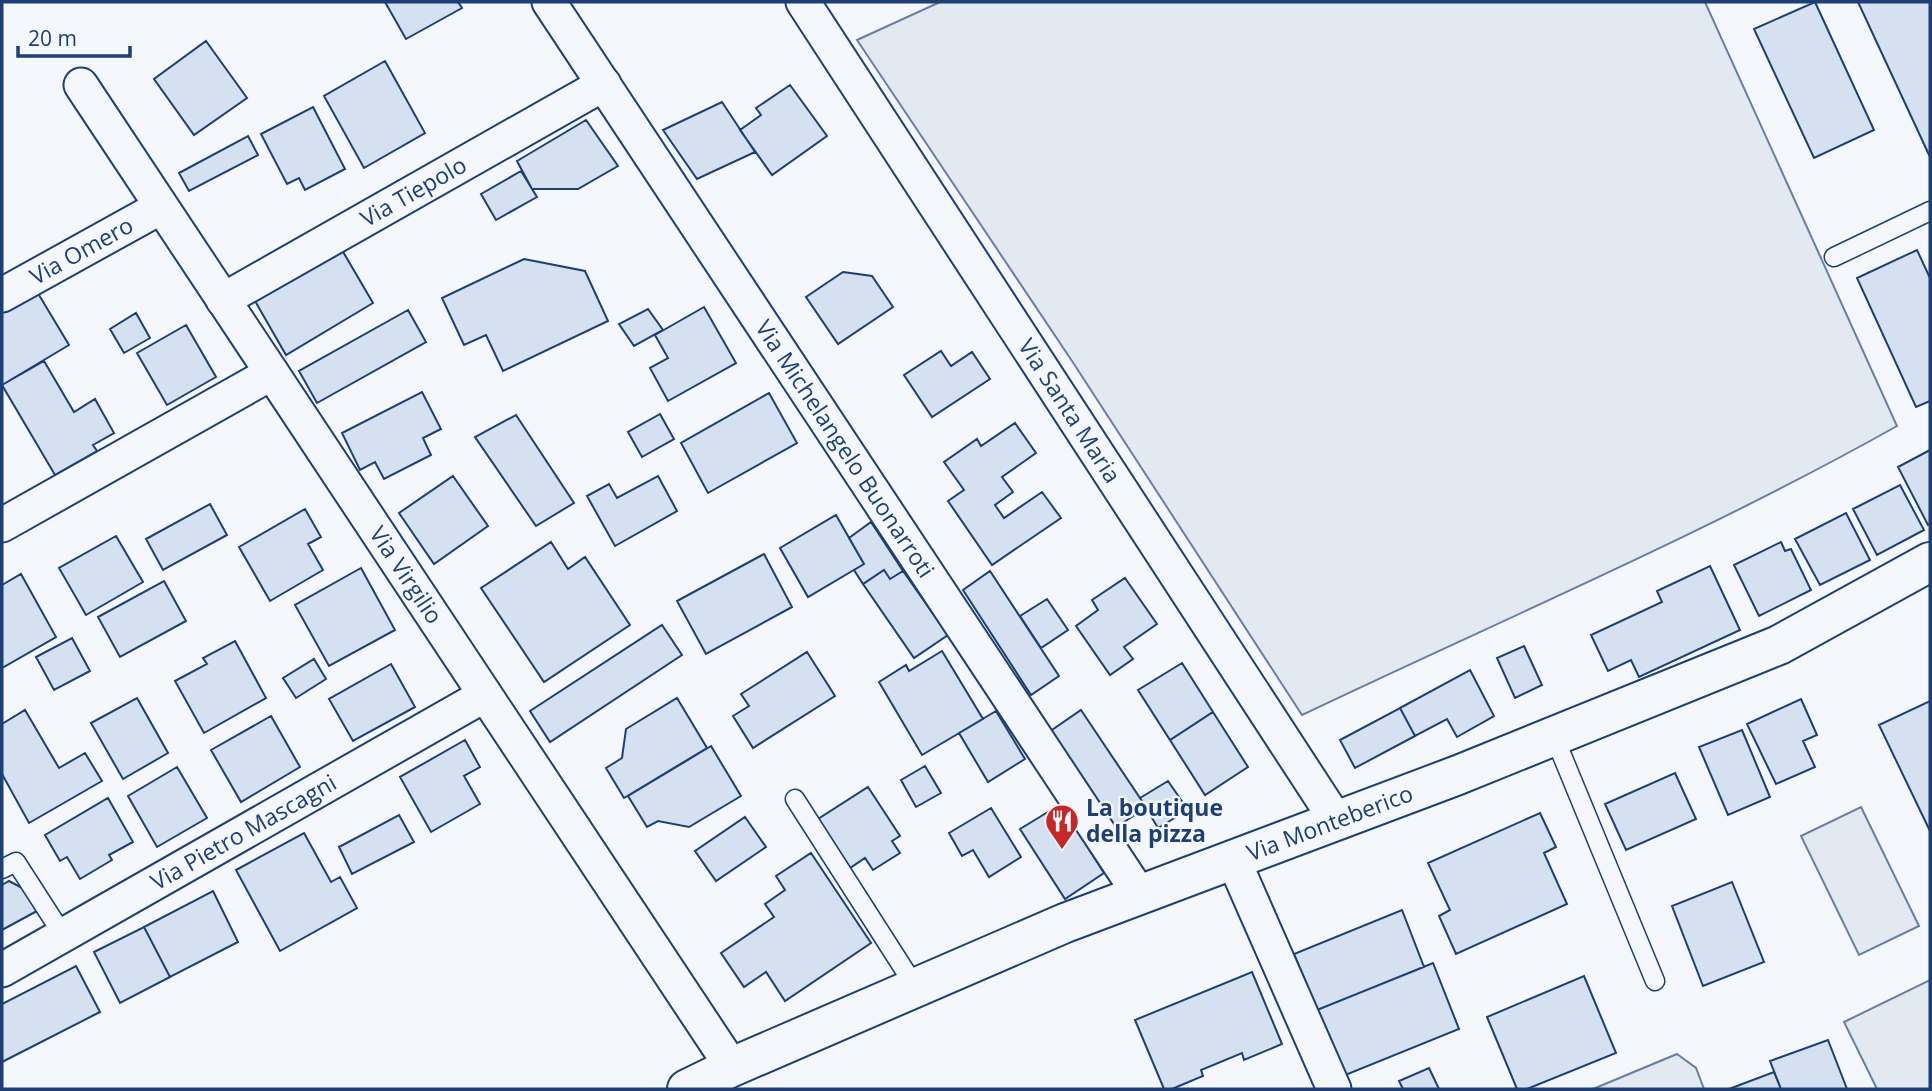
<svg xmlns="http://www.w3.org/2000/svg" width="1932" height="1091" font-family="'Open Sans',sans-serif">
	<rect width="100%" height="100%" fill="#f4f7fb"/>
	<path fill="#e3e9f0" stroke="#687fa3" stroke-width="2" d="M940,2H1705L1897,426C1705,534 1501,620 1302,715L1072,361L857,40Z
		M1861,807L1919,926L1859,955L1801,836Z
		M1930,980V1089H1877L1844,1022Z
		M1677,1054L1696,1068L1704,1089H1593Z"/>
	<path fill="#d5e0f0" stroke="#1d3f73" stroke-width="2" d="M385,2H458L462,8L406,39Z
		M1815,2L1874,130L1814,158L1754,29Z
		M1858,2H1930V157Z
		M206,41L247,98L194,135L154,79Z
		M385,61L425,133L364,168L324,96Z
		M790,85L827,136L772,175L740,130L761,115L756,108Z
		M722,102L755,152L697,179L663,130Z
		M313,107L345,169L305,190L299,178L287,184L261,134Z
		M586,120L618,166L578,189H532L517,161Z
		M248,136L258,155L189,191L179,173Z
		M521,171L537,197L496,220L481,194Z
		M342,250L373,303L286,355L255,301Z
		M1917,250L1930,278V401L1916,407L1857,278Z
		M524,259L585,271L608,321L503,371L486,335L464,345L442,298Z
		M843,272L872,276L893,307L838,344L806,297Z
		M36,290L69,345L2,385V310Z
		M704,307L736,363L668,401L650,368L668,358L655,335Z
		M648,309L663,330L634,346L619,324Z
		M408,310L426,342L317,403L299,371Z
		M136,313L150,338L124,353L110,329Z
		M186,325L216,377L167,405L137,353Z
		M941,351L951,366L972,352L990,379L932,417L904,375Z
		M44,361L74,412L95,399L114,433L93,445L97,451L55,475L2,385Z
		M422,392L441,429L423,438L431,455L384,479L375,462L360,470L342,433Z
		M769,393L797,443L708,493L681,443Z
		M660,414L674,439L642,457L628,432Z
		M516,415L574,503L536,526L475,437Z
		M1015,423L1036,453L1002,477L1013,492L995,505L1004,518L1042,492L1061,518L992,565L948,501L964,490L944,462L977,439L981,446Z
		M1930,450V524L1928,525L1898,467Z
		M453,476L488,526L434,564L399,513Z
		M658,476L677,511L615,546L587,496L609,484L617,498Z
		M1900,485L1924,530L1877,555L1853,509Z
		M210,504L227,535L163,570L146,539Z
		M305,509L321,537L308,544L323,570L270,601L239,547Z
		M1846,513L1870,560L1820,585L1795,539Z
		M836,515L864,564L808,597L780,548Z
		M871,522L903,571L890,579L884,570L863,584L854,570L864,564L849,538Z
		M116,536L143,582L86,615L59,568Z
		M551,542L568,569L585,557L630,625L544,682L481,588Z
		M1781,542L1785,551L1791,549L1811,590L1759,616L1734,565Z
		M764,554L792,607L706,654L677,601Z
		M1710,566L1740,630L1639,677L1631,660L1608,671L1591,635L1662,602L1657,591Z
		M361,568L395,630L329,666L295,605Z
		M884,570L890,579L903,571L948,635L914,658L863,584Z
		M990,571L1059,676L1031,695L963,590Z
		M21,574L56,637L2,668V585Z
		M1125,578L1157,624L1124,647L1133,659L1110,675L1076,626L1098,610L1092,600Z
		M164,581L186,621L120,657L98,617Z
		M1047,599L1068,630L1041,648L1020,616Z
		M662,625L682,655L550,742L530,711Z
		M72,638L90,671L54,690L36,657Z
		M235,641L266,698L204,733L175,681L207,664L203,658Z
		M1524,646L1542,685L1515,698L1497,658Z
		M942,651L983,719L922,755L879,682L906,665L909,671Z
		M807,652L835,696L753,748L733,716L749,706L741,694Z
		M314,659L326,679L296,698L283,678Z
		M1182,663L1213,712L1170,740L1138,690Z
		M391,664L415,707L353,741L329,699Z
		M1470,670L1494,716L1457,737L1447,719L1415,736L1400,708Z
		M137,698L168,753L123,779L91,723Z
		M677,698L707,748L624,798L606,768L622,758L626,729Z
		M1801,699L1817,735L1803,741L1815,767L1776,784L1747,724Z
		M1930,701V831L1879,725Z
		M1400,708L1415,736L1355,768L1340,740Z
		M25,710L59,768L85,753L102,781L29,823L2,774V724Z
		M1081,710L1146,807L1114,829L1049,732Z
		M996,711L1025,759L988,782L959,733Z
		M1213,712L1248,767L1205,795L1170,740Z
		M271,716L300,767L241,802L211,750Z
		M1742,730L1770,797L1728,815L1699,747Z
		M465,740L480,767L464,776L480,804L431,832L400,777Z
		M711,746L741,796L689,827L658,821L647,827L628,796Z
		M925,766L941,793L916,807L901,780Z
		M177,767L207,818L157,847L128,796Z
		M1675,773L1696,819L1626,850L1605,804Z
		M1168,781L1188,810L1158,828L1140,798Z
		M868,787L900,836L892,841L900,853L873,870L865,858L850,868L818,819Z
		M108,798L133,842L109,855L112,860L80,879L67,857L60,861L45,835Z
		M1061,804L1104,873L1065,899L1020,829Z
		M991,808L1021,857L989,877L973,850L962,856L949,833Z
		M1540,813L1556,847L1544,853L1567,904L1456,954L1439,916L1450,910L1428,863Z
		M399,815L414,842L352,874L339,847Z
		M745,817L766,847L716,881L695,851Z
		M304,833L331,882L340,877L357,908L280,951L236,870Z
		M811,853L871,943L785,1001L766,972L744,987L721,953L774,917L765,904L785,890L776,876Z
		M9,881L26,890L37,911L2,930V885Z
		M1732,882L1764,962L1703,986L1672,906Z
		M213,891L238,942L170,977L144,927Z
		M1402,910L1424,967L1317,1010L1294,954Z
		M144,927L170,977L120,1003L94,952Z
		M1433,963L1459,1029L1343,1076L1317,1010Z
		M76,966L100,1012L2,1062V1004Z
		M1252,972L1282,1044L1244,1060L1242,1053L1201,1070L1203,1076L1172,1089H1164L1135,1020Z
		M1584,976L1616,1053L1527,1089H1517L1487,1017Z
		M1828,1040L1847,1089H1781L1770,1061Z
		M1429,1068L1439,1089H1403L1399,1081Z
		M1774,1072L1781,1089H1729Z"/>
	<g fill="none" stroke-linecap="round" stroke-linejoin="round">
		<g stroke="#1d3f73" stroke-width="21">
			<path id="service" d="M1834,257L1930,211
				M1554,736L1655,981
				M795,799L916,988
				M2,869L16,862L63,935"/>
		</g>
		<g stroke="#1d3f73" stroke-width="37">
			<g id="minor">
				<path id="s1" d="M549,2L1140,895"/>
				<path id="s2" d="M803,2L1336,820"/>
				<path id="s3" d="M81,85L732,1067"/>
				<path id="s4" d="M2,295L161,207"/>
				<path id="s5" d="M223,300L604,84"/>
				<path d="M2,525L272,373"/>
				<path d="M1233,859L1334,1089"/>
				<path id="s6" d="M2,970L485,695"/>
			</g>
		</g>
		<g stroke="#1d3f73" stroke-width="42">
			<g id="tertiary">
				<path id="s7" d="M687,1089L732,1067L1065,923L1458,775L1779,645L1930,562"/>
			</g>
		</g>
		<use href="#service" stroke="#f4f7fb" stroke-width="18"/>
		<use href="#minor" stroke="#f4f7fb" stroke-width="33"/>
		<use href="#tertiary" stroke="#f4f7fb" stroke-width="38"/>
	</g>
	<defs>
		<g id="restaurant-pin" transform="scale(1.75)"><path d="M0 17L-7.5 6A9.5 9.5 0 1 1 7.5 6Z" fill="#c62828" stroke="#f4f7fb"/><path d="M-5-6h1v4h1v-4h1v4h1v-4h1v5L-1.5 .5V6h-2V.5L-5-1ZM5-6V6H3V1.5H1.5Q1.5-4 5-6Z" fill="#fff"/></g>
	</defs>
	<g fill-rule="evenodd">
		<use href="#restaurant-pin" x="1062" y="821"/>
	</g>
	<g text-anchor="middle" stroke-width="5" stroke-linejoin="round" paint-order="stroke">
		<g font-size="23" fill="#1d3f73" stroke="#f4f7fb">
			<text dy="8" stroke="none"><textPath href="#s5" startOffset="219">Via Tiepolo</textPath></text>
			<text dy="8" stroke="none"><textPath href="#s4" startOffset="91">Via Omero</textPath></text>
			<text dy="8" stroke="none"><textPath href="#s2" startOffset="488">Via Santa Maria</textPath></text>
			<text dy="8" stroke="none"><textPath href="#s1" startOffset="536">Via Michelangelo Buonarroti</textPath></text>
			<text dy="8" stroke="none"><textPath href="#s3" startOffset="588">Via Virgilio</textPath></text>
			<text dy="8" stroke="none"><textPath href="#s7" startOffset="696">Via Monteberico</textPath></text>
			<text dy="8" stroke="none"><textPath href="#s6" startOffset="278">Via Pietro Mascagni</textPath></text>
		</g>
		<g font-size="23" font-weight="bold" fill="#1d3f73" stroke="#f4f7fb" text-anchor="start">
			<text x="1086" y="816">La boutique<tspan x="1086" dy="26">della pizza</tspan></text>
		</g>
	</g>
	<rect width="1932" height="1091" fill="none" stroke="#1d3f73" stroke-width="7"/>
	<path d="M18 46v10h112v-10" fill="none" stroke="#1d3f73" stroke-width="3.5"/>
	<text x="28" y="46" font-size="21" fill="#1d3f73" stroke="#f4f7fb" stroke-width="5" paint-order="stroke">20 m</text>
</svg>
